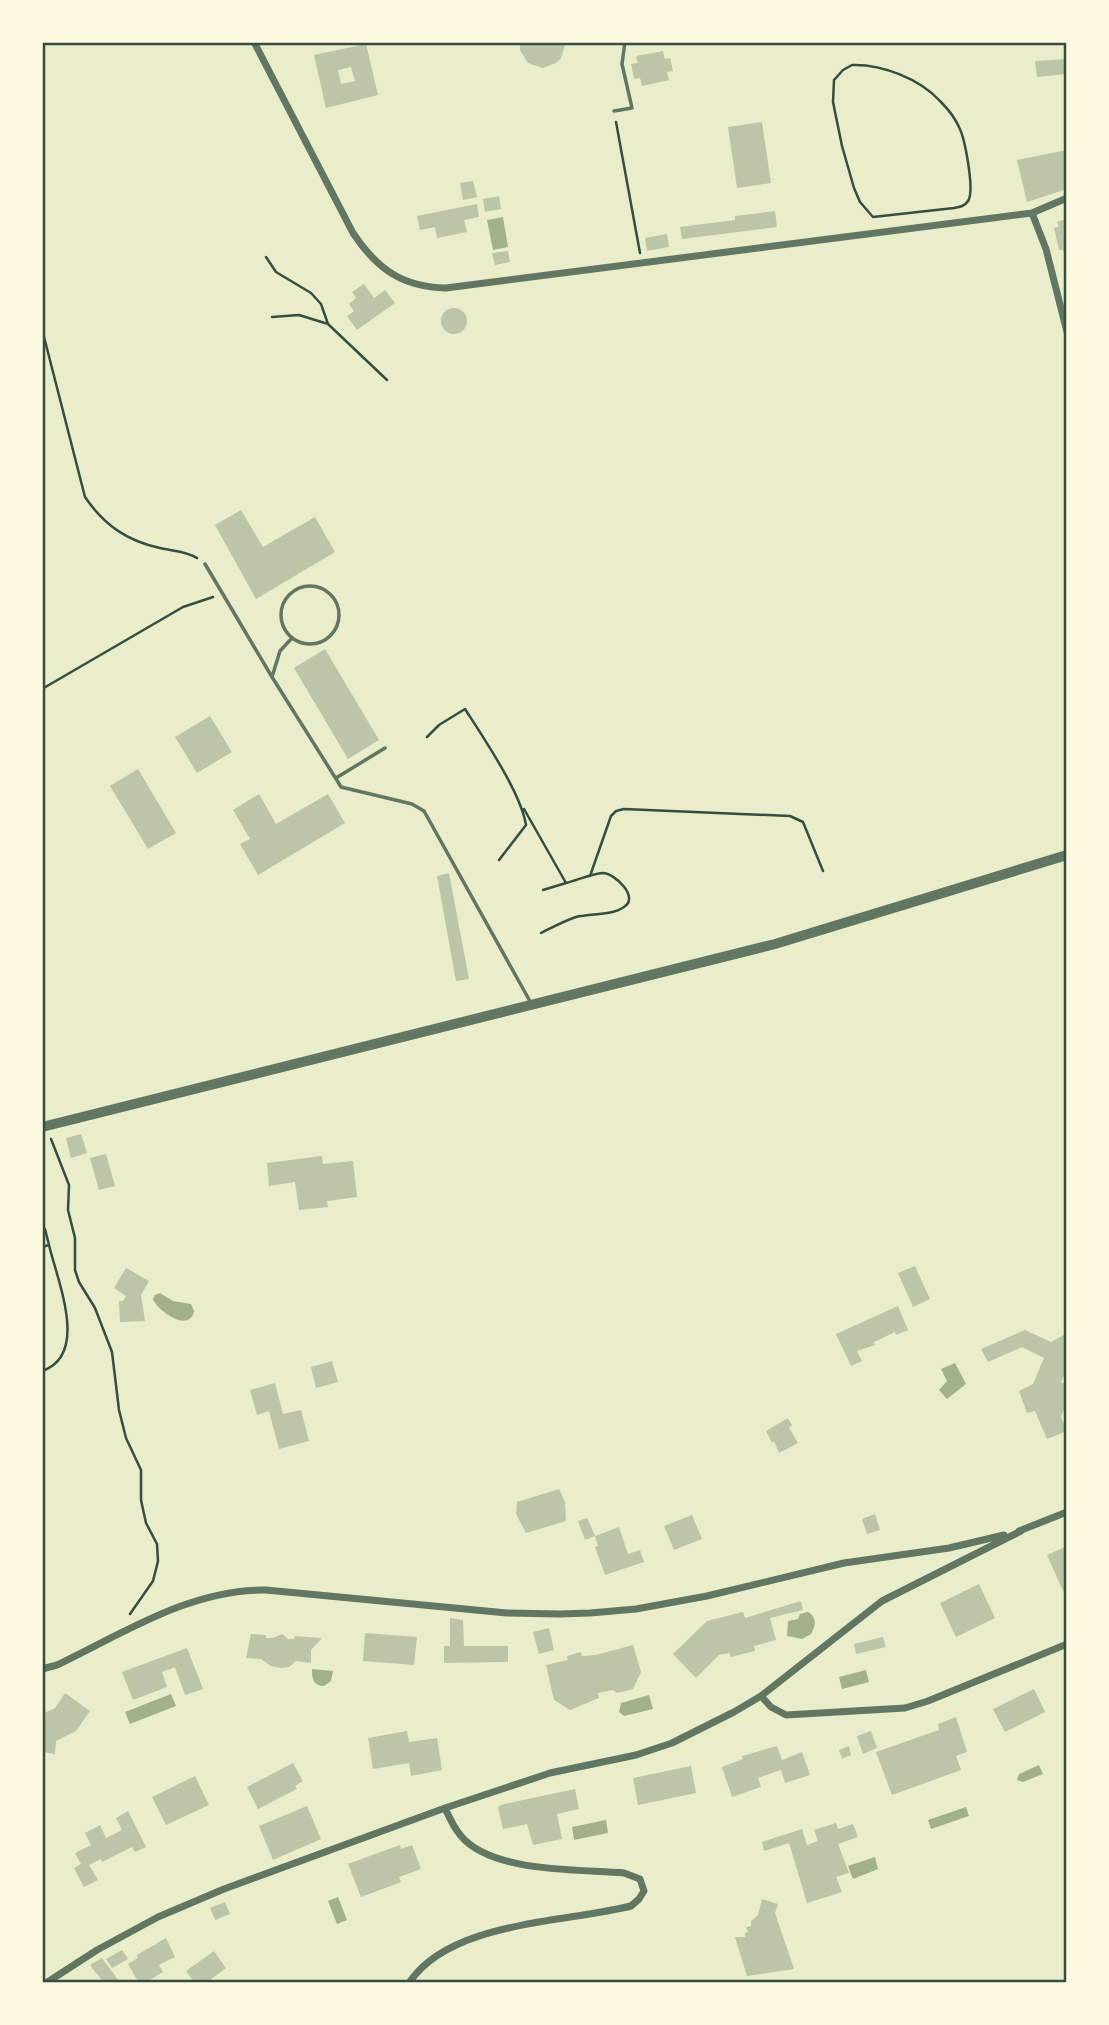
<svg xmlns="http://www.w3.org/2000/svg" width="1109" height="2025" font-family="'Zilla Slab',serif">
	<rect width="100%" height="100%" fill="#e9edc9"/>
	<path fill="#a3b18a" d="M503,217L508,247L493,250L487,220Z
		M160,1293L173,1301L191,1304L194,1311C189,1335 155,1308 153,1299L155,1295Z
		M955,1363L966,1384L947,1399L939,1390L947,1381L941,1369Z
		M808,1612C817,1617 816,1626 811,1634L802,1639L787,1636L788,1621L798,1619L800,1614Z
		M312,1669L333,1671L331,1681L324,1686C313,1686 312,1678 312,1669Z
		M866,1670L869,1682L842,1689L839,1677Z
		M171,1694L176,1706L130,1724L125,1712Z
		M649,1695L653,1709L624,1716L619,1712L621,1703Z
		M1039,1765L1043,1774L1023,1782L1017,1780L1019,1774Z
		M966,1807L969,1816L931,1829L928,1820Z
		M606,1820L608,1833L574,1840L572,1827Z
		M875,1857L878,1869L853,1879L848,1866Z
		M338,1897L347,1920L337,1924L328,1901Z"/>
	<path fill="#bcc5a7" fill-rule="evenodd" d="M520,42H564L565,45L561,58L556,63L543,68L528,63L520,50Z
		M366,44L378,95L326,108L314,55ZM351,67L355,81L341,84L338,70Z
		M663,51L665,59L670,58L673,71L667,72L669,80L642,86L640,78L634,79L631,64L638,63L636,56Z
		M1067,59V74L1037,77L1035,61Z
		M762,122L771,183L737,188L728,127Z
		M1067,150V189L1027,202L1017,160Z
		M473,181L477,197L463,200L460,183Z
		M499,196L501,209L485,212L483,199Z
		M477,204L479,217L464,220L467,232L437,238L435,227L420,230L417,216Z
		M775,211L777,227L682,239L680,227L735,220V216Z
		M1067,219V261H1066L1063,250H1059L1054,228L1059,227L1057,222Z
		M667,234L669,247L647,251L645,238Z
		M508,251L510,262L495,265L492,253Z
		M364,284L374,298L385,290L395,303L357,330L347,316L354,311L349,304L356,298L352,292Z
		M441 321a13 13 0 1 1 26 0a13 13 0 1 1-26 0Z
		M241,510L263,547L315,517L335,552L256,599L215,525Z
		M325,649L379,740L348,759L294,668Z
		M210,716L232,752L197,773L175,737Z
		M138,769L176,833L148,849L110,786Z
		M259,794L276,824L328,794L345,823L258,875L240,844L250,839L233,810Z
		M449,873L469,979L456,981L437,876Z
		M81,1134L87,1153L71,1158L66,1138Z
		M106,1154L115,1186L99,1190L90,1158Z
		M322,1156L323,1164L353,1161L357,1197L327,1201L328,1207L299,1210L295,1182L269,1186L267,1163Z
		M915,1266L930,1299L913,1307L898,1273Z
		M126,1268L149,1281L141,1295L145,1321L120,1322L119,1301H123L126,1296L114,1288Z
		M898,1306L908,1330L896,1335L895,1332L874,1342L875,1345L857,1351L862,1361L851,1366L836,1334Z
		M1025,1330L1051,1342L1067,1333V1374L1065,1373L1061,1382L1067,1384V1402L1061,1417L1067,1431L1047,1439L1035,1411L1027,1413L1019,1391L1033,1384L1044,1358L1022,1347L988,1362L981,1349Z
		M332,1361L338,1382L316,1388L311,1367Z
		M275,1383L283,1414L301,1410L309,1441L279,1449L269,1411L257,1415L250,1390Z
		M788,1418L792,1425L789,1428L798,1443L779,1453L774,1441L772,1443L766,1431Z
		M559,1489L565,1502L566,1521L526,1533L516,1514L517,1502Z
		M875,1514L880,1530L867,1534L862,1519Z
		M692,1515L702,1539L674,1550L664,1526Z
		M587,1518L595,1536L585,1540L578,1521Z
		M619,1527L628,1554L640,1550L644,1562L605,1575L595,1547L598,1546L595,1536Z
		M1067,1546V1590L1063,1591L1047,1555Z
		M979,1584L995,1618L956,1637L940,1603Z
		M801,1601L803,1610L770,1618L776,1640L754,1646L755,1651L731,1657L729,1653L719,1655L696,1678L673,1654L707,1621L743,1612L745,1618Z
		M450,1618L463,1620L464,1646H508V1662L444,1663V1646H450Z
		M549,1628L554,1650L539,1654L533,1632Z
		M365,1633L417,1637L414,1665L363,1661Z
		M251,1634L266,1635V1638H273L282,1634L288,1639H294L295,1636L322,1638L311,1650V1663L296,1661L289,1667L281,1668L271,1666L261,1659L246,1658Z
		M883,1637L886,1647L856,1654L854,1644Z
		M633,1645L641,1672L633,1689L617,1693L613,1690L598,1693L599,1698L570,1710L554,1700L546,1665L568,1660L567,1656L581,1652L582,1656L596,1655Z
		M187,1648L203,1689L185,1695L175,1667L162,1672L167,1687L133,1700L122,1672Z
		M1034,1689L1045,1712L1005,1732L993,1709Z
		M65,1693L90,1711L76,1731L56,1741L55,1754L42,1752V1714L55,1708Z
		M956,1717L967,1752L956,1756L961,1770L892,1795L876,1752L939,1730L938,1724Z
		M407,1731L409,1742L437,1738L442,1770L411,1776L409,1763L373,1769L368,1738Z
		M871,1731L877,1748L863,1754L857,1736Z
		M777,1746L782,1760L802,1752L810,1775L785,1783L781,1770L758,1778L761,1787L732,1797L722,1767L743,1759L742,1756Z
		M849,1746L851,1755L842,1759L839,1750Z
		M293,1763L303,1781L295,1786L297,1789L258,1809L247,1787Z
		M691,1766L696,1793L638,1805L633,1778Z
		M195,1776L209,1805L166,1825L152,1797Z
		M575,1789L579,1809L557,1814L562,1839L533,1845L527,1824L503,1829L498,1808L500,1805Z
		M307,1806L321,1839L273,1860L259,1826Z
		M128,1811L146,1847L135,1852L132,1847L102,1862L101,1859L89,1865L98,1880L84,1887L74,1868L81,1864L75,1853L91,1845L85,1833L100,1825L106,1838L122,1830L116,1818Z
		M836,1823L838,1829L853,1824L858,1837L838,1844L849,1873L836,1877L842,1892L807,1903L789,1843L764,1851L762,1842L802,1829L807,1845L818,1841L814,1830Z
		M400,1845L401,1849L412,1845L421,1869L399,1877L401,1882L361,1897L348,1864Z
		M762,1899L778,1904L775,1913L794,1969L747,1976L735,1937H745V1933L748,1932L746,1927L751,1926V1921L758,1915Z
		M225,1902L230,1914L215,1920L210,1908Z
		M166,1938L175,1957L159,1965L163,1972L145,1983H139L128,1964L138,1958L137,1955Z
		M122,1950L128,1959L112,1968L106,1959Z
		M214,1951L226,1968L206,1983H195L186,1971Z
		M102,1958L119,1981L117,1983L103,1982L90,1965Z"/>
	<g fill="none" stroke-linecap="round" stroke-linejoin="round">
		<path stroke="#344e41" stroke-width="2.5" d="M852,65C882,64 920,79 940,101C947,108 955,118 959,127C965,139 975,191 968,201C965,206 960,207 954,208L873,217L860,202L854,188L842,146L833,102L834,80L843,70Z
			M616,122L640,253
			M266,257L276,272L311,293L321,304L328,324L387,380
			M272,317L299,315L328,324
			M42,329L85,497C104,525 127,541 160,548C172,551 186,551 197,558
			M42,689L183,607L213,597
			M427,737L439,725L465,709C483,737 521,793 526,825L499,860
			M524,809L566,883L543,890
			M590,876L611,816L616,811L624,809L790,816L803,822L823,871
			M541,933C553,927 564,921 576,917C591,913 611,916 624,907C640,897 614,873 603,873C591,874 578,880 566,883
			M51,1139L69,1185L68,1210L75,1238V1270L79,1282L95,1308L112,1352L119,1410L126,1438L141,1470V1500L146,1523L157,1544L158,1561L153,1581L130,1614
			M42,1247L49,1245L45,1229
			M42,1371C90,1355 57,1280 49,1245"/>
		<path stroke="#617663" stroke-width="3.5" d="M614,111L632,108L622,64L625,42
			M205,564L272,677
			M281 615a29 29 0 1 1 58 0a29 29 0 1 1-58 0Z
			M292,638L280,651L272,677L338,782L341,787L412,804L424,811L531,1003
			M336,778L385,748"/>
		<path stroke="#617663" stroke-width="7" d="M254,42L353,233C377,269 402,287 446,288L1032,213L1067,198
			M1032,213L1046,249L1067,332
			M1019,1531L1067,1512
			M42,1669L57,1665C124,1633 190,1589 266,1590L507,1613L560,1614L590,1613L636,1609L707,1596L844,1563L949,1548L1004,1535
			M761,1696L771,1707L786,1715L905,1708L928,1701L1067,1644
			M46,1983L97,1950L158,1917L224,1889L445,1808L550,1773L636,1755L672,1743L734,1712L761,1696L882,1601L1021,1531
			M409,1983C450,1921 564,1923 631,1906L639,1899L644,1891L640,1879L624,1873C579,1869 492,1873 461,1836C454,1828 449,1817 445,1808"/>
		<path stroke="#617663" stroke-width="10" d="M42,1127L775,944L1067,855"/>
	</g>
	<rect width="1109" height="2025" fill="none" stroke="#fefae0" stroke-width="88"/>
	<rect x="44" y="44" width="1021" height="1937" fill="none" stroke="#344e41" stroke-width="2.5"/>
</svg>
